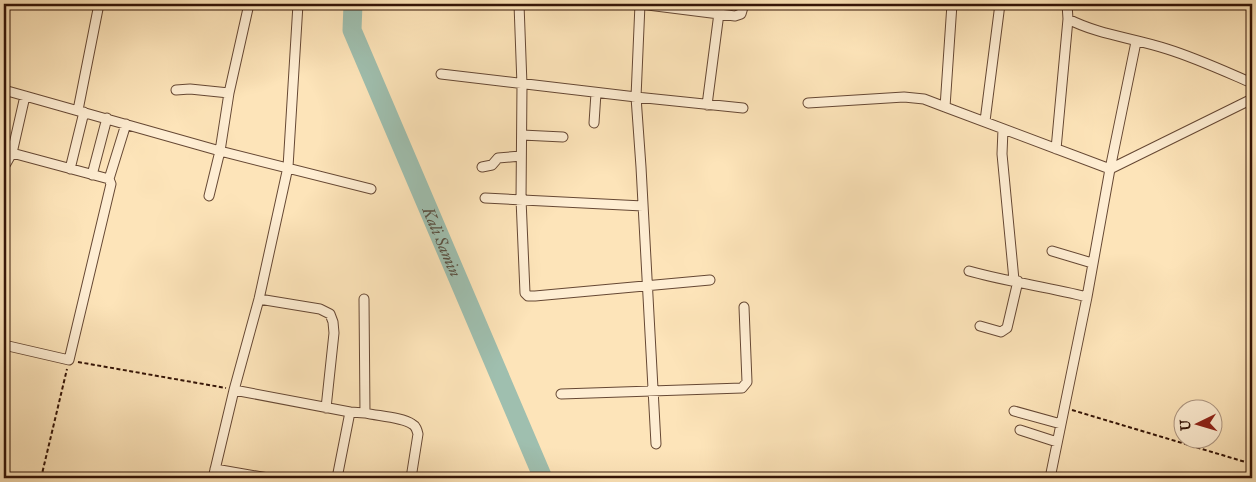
<svg xmlns="http://www.w3.org/2000/svg" width="1256" height="482" font-family="'IM FELL Great Primer',serif">
	<rect width="100%" height="100%" fill="#fde4b9"/>
	<filter id="stains"><feTurbulence type="fractalNoise" baseFrequency=".004" numOctaves="4"/><feColorMatrix values="0 0 0 0 .2 0 0 0 0 .09 0 0 0 0 .02 0 0 0 .5 -.17"/></filter>
	<radialGradient id="worn" r=".72"><stop offset=".6" stop-color="#630" stop-opacity="0"/><stop offset="1" stop-color="#630" stop-opacity=".3"/></radialGradient>
	<g fill="none" stroke-linecap="round" stroke-linejoin="round">
		<path stroke="#9fbfaf" stroke-width="19" id="s1" d="M353,4L352,30L543,478"/>
		<g stroke="#664834" stroke-width="11">
			<path id="minor" d="M519,4L522,85L521,199L525,293L528,296H535L710,280
				M640,4L636,97L641,167L656,444
				M640,4L735,16L741,14L744,4
				M952,4L945,107L1110,169L1252,99
				M1068,19C1099,35 1134,38 1167,49C1196,58 1224,71 1252,83
				M441,74L636,97L743,108
				M4,90L220,151L371,189
				M176,90L190,89L229,93
				M808,103L904,97L924,99L945,107
				M707,105L719,13
				M78,110L99,4
				M985,121L1000,4
				M594,123L596,93
				M1003,129L1002,154L1014,280
				M522,135L563,137
				M1056,149L1068,19L1067,4
				M4,167L12,153
				M482,167L492,165L498,158L521,156
				M70,169L84,112
				M92,175L107,118
				M109,179L126,124
				M209,196L220,151L229,93L249,4
				M485,198L643,206
				M1052,251L1092,263
				M969,271C1008,282 1048,287 1087,297
				M259,299L320,309L330,314L333,322L334,333L326,408
				M980,326L1001,332L1007,328L1018,281
				M4,345L69,360L111,184L109,179L12,153L25,96
				M234,390L350,412
				M561,394L742,388L747,382L744,307
				M1014,411L1061,424
				M365,413C377,416 402,417 412,424C416,426 417,430 418,434L411,478
				M1020,430L1057,442
				M215,469L268,478
				M213,478L234,390L259,299L288,167L298,4
				M337,478L350,412L365,413L364,299
				M1050,478L1087,297L1110,169L1136,42"/>
		</g>
		<path stroke="#341407" stroke-width="2" stroke-dasharray="4 2.5" stroke-linecap="butt" d="M78,362L226,388
			M1072,410L1252,464
			M41,478L67,369"/>
		<use href="#minor" stroke="#feedd2" stroke-width="9"/>
	</g>
	<g text-anchor="middle" stroke-width="5" stroke-linejoin="round" paint-order="stroke">
		<g font-size="16" font-style="italic" fill="#595042" stroke="#feedd2">
			<text dy="6" stroke="none"><textPath href="#s1" startOffset="256">Kali Samin</textPath></text>
		</g>
	</g>
	<rect width="1256" height="482" fill="none" stroke="#fde4b9" stroke-width="20"/>
	<rect x="5" y="5" width="1246" height="472" fill="none" stroke="#341407" stroke-width="2.5"/>
	<rect x="10" y="10" width="1236" height="462" fill="none" stroke="#341407"/>
	<g transform="translate(1198 424) rotate(265)"><circle r="24" fill="#feedd2" stroke="#ad9681"/>
	<path d="M0-4L9 19L0 12L-9 19Z" fill="#8f2418"/>
	<text y="-8" font-size="14" font-weight="bold" text-anchor="middle" fill="#341407">U</text>
	</g>
	<rect width="100%" height="100%" filter="url(#stains)"/>
	<rect width="100%" height="100%" fill="url(#worn)"/>
</svg>
